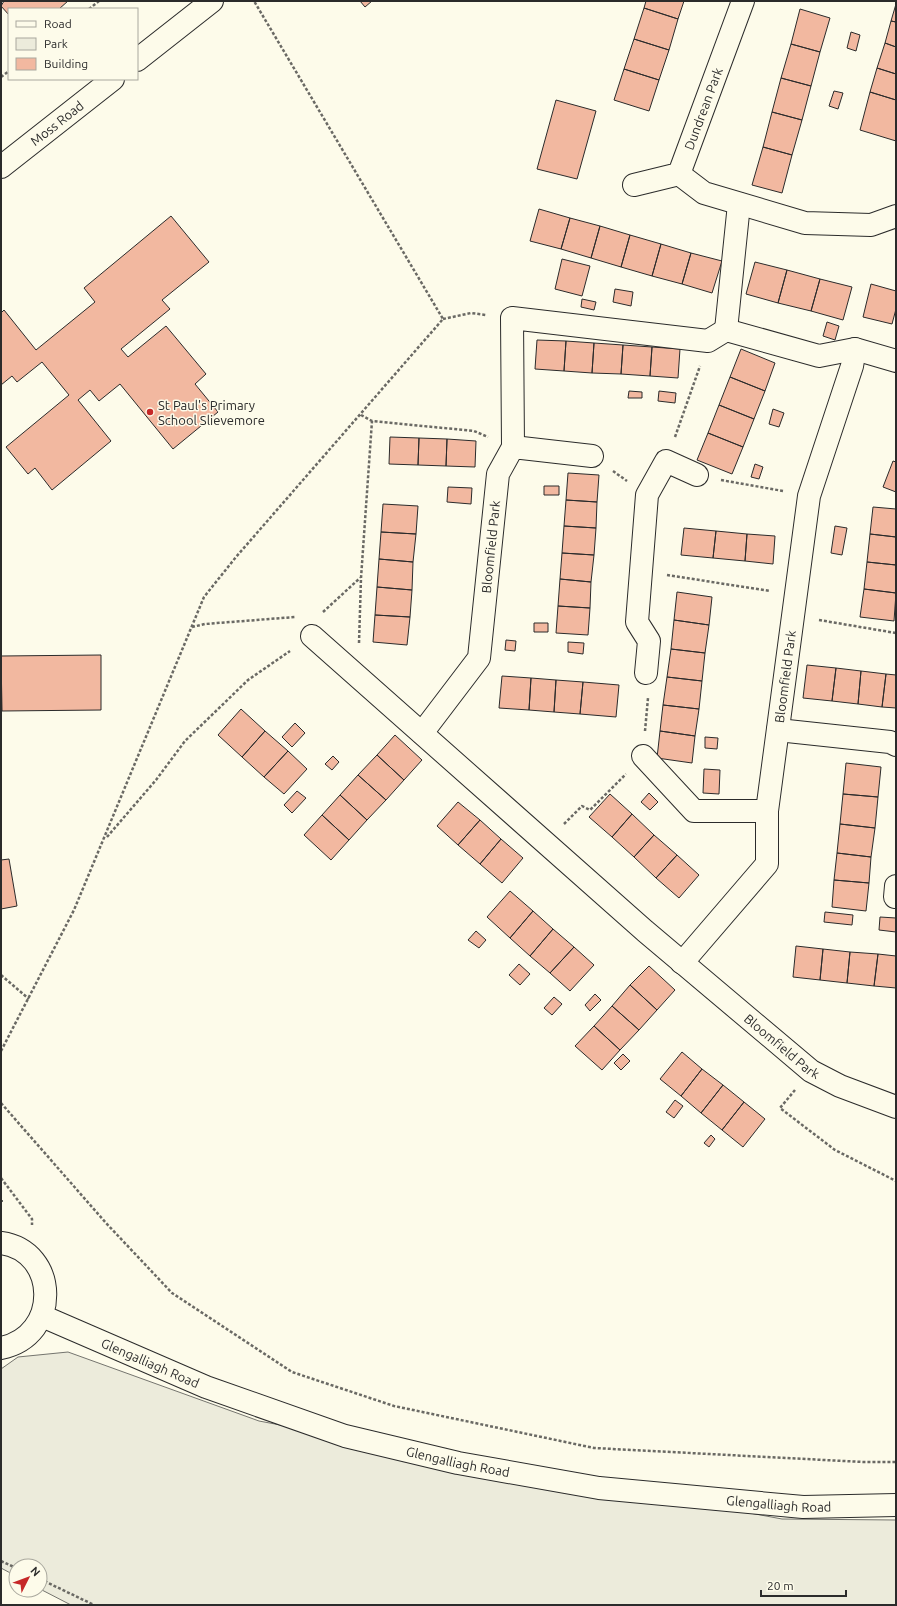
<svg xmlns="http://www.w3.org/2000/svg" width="897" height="1606" font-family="Ubuntu,sans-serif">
	<rect width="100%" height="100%" fill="#fdfbea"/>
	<path fill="#ecebdb" stroke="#74746e" d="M68,1352L259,1421L782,1519L896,1520V1605H71L40,1589V1566H16V1576L1,1568V1369L18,1357Z"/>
	<path fill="#f2b8a0" stroke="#2b2b2b" d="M4,1H68L59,9H9V15L1,6Z
		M360,1H372L365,7Z
		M646,1H684L678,19L644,8Z
		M896,4V22L891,21Z
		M644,8L678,19L669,50L634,39Z
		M800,9L830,18L820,52L791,44Z
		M891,21L896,22V47L885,43Z
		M851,32L860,35L856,51L847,48Z
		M634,39L669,50L659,80L624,69Z
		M885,43L896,47V74L877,68Z
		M791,44L820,52L811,86L781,78Z
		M877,68L896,74V100L870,92Z
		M624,69L659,80L649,111L614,100Z
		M781,78L811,86L802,120L772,112Z
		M834,91L843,93L838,109L829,106Z
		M870,92L896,100V141L860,130Z
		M556,100L596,111L577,179L537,169Z
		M772,112L802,120L792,155L763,147Z
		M763,147L792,155L782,193L752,185Z
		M539,209L570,218L561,249L530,241Z
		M171,216L209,262L162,300L170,309L121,349L128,357L166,326L206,374L195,384L218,412L173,449L120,384L99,401L90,390L78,400L111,441L52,490L35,468L28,474L6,447L69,395L42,362L17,382L12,376L1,385V313L4,310L36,350L95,302L84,288Z
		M570,218L600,226L591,258L561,249Z
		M600,226L630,235L621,267L591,258Z
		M630,235L661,244L652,276L621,267Z
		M661,244L691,253L682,284L652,276Z
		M691,253L722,261L712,293L682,284Z
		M562,259L590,266L582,296L555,289Z
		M755,262L787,270L778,303L746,294Z
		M787,270L820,279L811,311L778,303Z
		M820,279L852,287L843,320L811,311Z
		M871,284L896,291V309L892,324L863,317Z
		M615,289L633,292L631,306L613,302Z
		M582,299L596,302L594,310L581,307Z
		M827,322L839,326L835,340L823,336Z
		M537,340L566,341L564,371L535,369Z
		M566,341L594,343L592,373L564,371Z
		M594,343L623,345L621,374L592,373Z
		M623,345L652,347L650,376L621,374Z
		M652,347L680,349L678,378L650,376Z
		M741,349L775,363L765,391L730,377Z
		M730,377L765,391L754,419L719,405Z
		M629,391L642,392V398H628Z
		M659,391L676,393L675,403L658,401Z
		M719,405L754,419L743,447L708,433Z
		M773,409L784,413L779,427L769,424Z
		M708,433L743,447L732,474L697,460Z
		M390,437L419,438L418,465L389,464Z
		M419,438L447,439L446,466L418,465Z
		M447,439L476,441L475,467L446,466Z
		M893,461L896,462V492L883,487Z
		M755,464L763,467L759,479L751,477Z
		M568,473L599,475L597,502L566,500Z
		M544,486H559V495H544Z
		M448,487L472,488L471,504L447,502Z
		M566,500L597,502L596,528L564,526Z
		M383,504L418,506L416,534L381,532Z
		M873,507L896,509V537L870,534Z
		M564,526L596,528L594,555L562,553Z
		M835,526L847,528L842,555L831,553Z
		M684,528L716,531L713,558L681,555Z
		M716,531L747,534L745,561L713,558Z
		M381,532L416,534L413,562L379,559Z
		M747,534L775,536L773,564L745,561Z
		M870,534L896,537V565L867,562Z
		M562,553L594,555L591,582L560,579Z
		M379,559L413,562L412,590L377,587Z
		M867,562L896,565V593L864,589Z
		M560,579L591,582L590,608L558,606Z
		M377,587L412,590L410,617L375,615Z
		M864,589L896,593L894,621L860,617Z
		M677,592L712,597L709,625L674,620Z
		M558,606L590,608L588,635L556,633Z
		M375,615L410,617L407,645L373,642Z
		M674,620L709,625L705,653L671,649Z
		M534,623H548V632H534Z
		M506,640L516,641L515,651L505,650Z
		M568,642L584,643L583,654L568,652Z
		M671,649L705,653L702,681L667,677Z
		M101,655V710L2,711L1,656Z
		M807,665L836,668L832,701L803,698Z
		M836,668L861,671L858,704L832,701Z
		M861,671L886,674L882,707L858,704Z
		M886,674L896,675V708L882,707Z
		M502,676L531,678L529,710L499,708Z
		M667,677L702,681L699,709L663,705Z
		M531,678L556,680L554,712L529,710Z
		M556,680L583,682L580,714L554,712Z
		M583,682L619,685L616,717L580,714Z
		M663,705L699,709L695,736L660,731Z
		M241,709L265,731L242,757L218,735Z
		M295,723L305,733L292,747L282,737Z
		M265,731L288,751L264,777L242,757Z
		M660,731L695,736L692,763L657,758Z
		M395,735L422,760L404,780L377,755Z
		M705,737L718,738L717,749L705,748Z
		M288,751L307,769L284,794L264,777Z
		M377,755L404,780L386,800L358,775Z
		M333,756L339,762L332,770L325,764Z
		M846,763L881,767L878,797L843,794Z
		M704,769L720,770L719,794L703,793Z
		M358,775L386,800L367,820L340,795Z
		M297,791L306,798L292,813L284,805Z
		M649,793L658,802L650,810L641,802Z
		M610,794L632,814L612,837L589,817Z
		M843,794L878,797L875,828L840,824Z
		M340,795L367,820L349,840L322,815Z
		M458,802L480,820L458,845L437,826Z
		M632,814L654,835L634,857L612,837Z
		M322,815L349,840L331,860L304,835Z
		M480,820L501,839L480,864L458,845Z
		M840,824L875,828L871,857L837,853Z
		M654,835L677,855L656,878L634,857Z
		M501,839L523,858L502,883L480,864Z
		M837,853L871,857L869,883L834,880Z
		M677,855L699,875L679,898L656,878Z
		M9,859L17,906L1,909V860Z
		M834,880L869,883L866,911L832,907Z
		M510,891L533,911L510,938L487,917Z
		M533,911L553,929L530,956L510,938Z
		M825,912L853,915L852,925L824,922Z
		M880,917L896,918V932L879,930Z
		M553,929L574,947L550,973L530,956Z
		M476,931L486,940L479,948L468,940Z
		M796,946L823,949L820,980L793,977Z
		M574,947L594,965L570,991L550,973Z
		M823,949L850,952L847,983L820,980Z
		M850,952L878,954L874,986L847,983Z
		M878,954L896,956V988L874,986Z
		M519,964L530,974L520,985L509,975Z
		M649,966L675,990L657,1010L630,985Z
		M630,985L657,1010L639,1030L612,1006Z
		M595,994L601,1000L590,1011L585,1005Z
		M554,997L562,1004L552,1015L544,1008Z
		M612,1006L639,1030L620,1050L594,1026Z
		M594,1026L620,1050L602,1070L575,1046Z
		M682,1052L702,1069L681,1096L660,1079Z
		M623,1054L630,1061L621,1070L614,1063Z
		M702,1069L723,1085L701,1113L681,1096Z
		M723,1085L744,1102L722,1130L701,1113Z
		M675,1100L683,1106L674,1118L666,1112Z
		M744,1102L765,1119L743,1147L722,1130Z
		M711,1135L715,1139L709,1147L704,1143Z"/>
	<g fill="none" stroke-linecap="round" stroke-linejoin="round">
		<g stroke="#2b2b2b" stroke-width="24">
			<g id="street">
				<path d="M137,60L212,1"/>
				<path id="s1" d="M1,167L113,79"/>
				<path d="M679,174L704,193L805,223L871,225L896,216"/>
				<path id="s2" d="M634,185L679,174L743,1"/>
				<path d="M726,330L739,204"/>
				<path d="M513,447L512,318L708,341L726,330L819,356L855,349L896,361"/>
				<path id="s3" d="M312,636L645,931L811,1071L840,1086L896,1107"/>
				<path d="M646,673L649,641L637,622L647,495L666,461L697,475"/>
				<path d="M778,730L890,742L896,745"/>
				<path id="s4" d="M422,733L479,658L498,474L513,447L592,456"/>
				<path d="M643,756L694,811H767"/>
				<path d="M895,897L896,886"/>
				<path id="s5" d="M682,963L767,864V811L809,496L852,366L855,349"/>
			</g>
		</g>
		<g stroke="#2b2b2b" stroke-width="24">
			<g id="secondary">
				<path d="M1,1243C59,1251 61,1336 1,1348"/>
				<path id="s6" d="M42,1316L206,1387L345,1436L458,1463L599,1488L803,1507L896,1505"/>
			</g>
		</g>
		<path stroke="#6a6964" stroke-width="2.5" stroke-dasharray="3 2" stroke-linecap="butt" d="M89,9L99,1
			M1,77L9,71
			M443,319L471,313L486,315
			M361,415L372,421
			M675,437L700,366
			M613,471L627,481
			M721,480L783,491
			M667,575L770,591
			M323,612L360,578
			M819,620L896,633
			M192,627L205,624L295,617
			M359,643L361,578L372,421L474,431L488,437
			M645,731L648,698
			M564,824L582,806L590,810L626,774
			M107,837L156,780L185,741L248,680L290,651
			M1,975L29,999
			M1,1051L74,910L204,597L236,557L443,319L254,1
			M795,1090L780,1108L835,1150L896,1181
			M1,1103L106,1223L172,1293L292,1372L394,1406L594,1448L863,1462H896
			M1,1178L32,1219V1225
			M1,1561L16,1568
			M40,1579L94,1605"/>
		<use href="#street" stroke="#fdfbea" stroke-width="22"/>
		<use href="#secondary" stroke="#fdfbea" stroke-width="22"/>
		<path stroke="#2b2b2b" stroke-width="2" d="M1,1201H2"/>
	</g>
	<circle fill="#c62828" stroke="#fdfbea" stroke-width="1.5" cx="150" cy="412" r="4"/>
	<g text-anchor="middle" stroke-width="3" stroke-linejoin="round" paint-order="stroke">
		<g font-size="13" fill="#2b2b2b" stroke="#fdfbea">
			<text dy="5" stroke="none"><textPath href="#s2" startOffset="116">Dundrean Park</textPath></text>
			<text dy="5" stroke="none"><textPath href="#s1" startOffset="71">Moss Road</textPath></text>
			<text dy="5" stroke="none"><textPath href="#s4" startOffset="206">Bloomfield Park</textPath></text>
			<text dy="5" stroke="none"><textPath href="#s5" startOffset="319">Bloomfield Park</textPath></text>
			<text dy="5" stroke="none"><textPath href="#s3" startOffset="624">Bloomfield Park</textPath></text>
			<text dy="5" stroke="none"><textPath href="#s6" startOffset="118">Glengalliagh Road</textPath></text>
			<text dy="5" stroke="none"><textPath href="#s6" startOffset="442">Glengalliagh Road</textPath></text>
			<text dy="5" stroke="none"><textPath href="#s6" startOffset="766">Glengalliagh Road</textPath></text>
		</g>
		<g font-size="13" fill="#2b2b2b" stroke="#fdfbea" text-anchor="start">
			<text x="158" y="410">St Paul's Primary<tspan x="158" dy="15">School Slievemore</tspan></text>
		</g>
	</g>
	<rect width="897" height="1606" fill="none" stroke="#2b2b2b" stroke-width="4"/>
	<rect x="8" y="8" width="130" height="72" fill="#fdfbea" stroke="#a9a89e"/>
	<rect x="16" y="21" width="20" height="6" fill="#fdfbea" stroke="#a9a89e"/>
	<text x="44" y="28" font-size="12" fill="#2b2b2b">Road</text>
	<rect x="16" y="38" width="20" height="12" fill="#ecebdb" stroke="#a9a89e"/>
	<text x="44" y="48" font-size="12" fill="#2b2b2b">Park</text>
	<rect x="16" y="58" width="20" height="12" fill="#f2b8a0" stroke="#a9a89e"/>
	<text x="44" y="68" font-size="12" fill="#2b2b2b">Building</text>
	<g transform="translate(28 1578) rotate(48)"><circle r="19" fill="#fdfbea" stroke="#a9a89e"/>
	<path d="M0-3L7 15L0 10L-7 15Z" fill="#c62828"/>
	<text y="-6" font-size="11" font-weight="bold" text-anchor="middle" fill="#2b2b2b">N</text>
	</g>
	<path d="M761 1590v6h85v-6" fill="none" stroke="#2b2b2b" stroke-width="2"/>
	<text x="767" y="1590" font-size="12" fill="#2b2b2b" stroke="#fdfbea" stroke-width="3" paint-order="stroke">20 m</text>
</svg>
